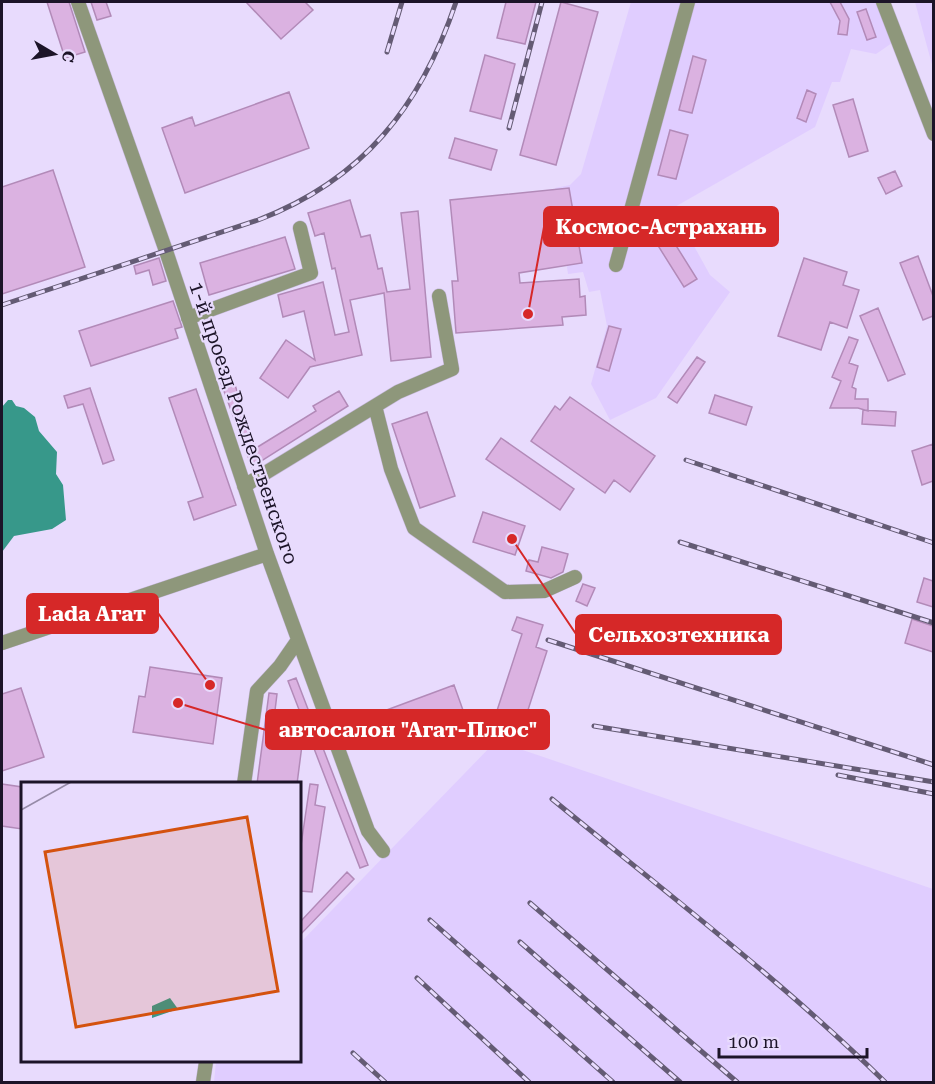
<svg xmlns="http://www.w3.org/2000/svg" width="935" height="1084" font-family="'Roboto Serif',serif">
	<rect width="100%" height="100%" fill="#e8dbfd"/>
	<path fill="#e0cdff" d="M631,2H876L892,43L876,54L851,49L840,82H832L815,127L673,208L710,275L730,292L656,398L610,420L591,384L607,326L600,290L589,292L583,272L568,274L555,188L570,185L581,174Z
		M915,2H933V68L928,50Z
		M496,741L933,889V1082H214L216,1062H300V943Z"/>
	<path fill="#37988a" d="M8,400H12L16,406L24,408L35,417L39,431L57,452L56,474L63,485L66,520L52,529L14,536L2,552V407Z"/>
	<path fill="#dbb2e1" stroke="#b28ab8" stroke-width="1.5" d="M47,2H69L85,52L65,58Z
		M91,2H106L111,16L97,20Z
		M246,2H305L313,10L281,39Z
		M506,2H536L525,44L497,38Z
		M561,2L598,12L556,165L520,155Z
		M830,2H840L849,19L847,35L838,34L840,21Z
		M866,9L876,37L867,40L857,12Z
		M485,55L515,64L501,119L470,111Z
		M693,56L706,60L692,113L679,110Z
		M807,90L816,94L806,122L797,118Z
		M289,92L309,148L185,193L162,128L192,117L195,126Z
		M853,99L868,151L849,157L833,105Z
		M670,130L688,135L676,179L658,175Z
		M455,138L497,150L491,170L449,158Z
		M53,170L85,267L2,294V187Z
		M895,171L902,186L886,194L878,178Z
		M569,188L582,263L519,273L520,283L579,279L580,297L585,296L586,315L562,317L563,325L456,333L452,281H458L450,200Z
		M350,200L361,237L370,235L378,269L382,268L387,292L410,289L401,213L418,211L431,357L391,361L384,293L350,300L362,355L310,367L288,398L260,378L286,340L315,360L304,311L283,317L278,295L323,282L335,335L349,332L335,268L332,269L324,233L315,236L308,213Z
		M665,228L697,279L684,287L652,236Z
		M285,237L295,269L209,295L200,263Z
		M918,256L933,296V316L923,320L900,263Z
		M159,258L166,281L153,285L149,270L136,274L134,266Z
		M804,258L847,272L843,285L859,290L847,328L830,322L821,350L778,336Z
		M173,301L182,327L175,329L178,338L91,366L79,331Z
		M878,308L905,374L888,381L860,316Z
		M609,326L621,329L609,371L597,367Z
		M849,337L858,340L849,363L858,366L852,387L856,389L855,399H868V411L858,408H830L841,381L832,377Z
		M697,357L705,362L677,403L668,397Z
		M233,379L256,448L316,411L313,406L339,391L348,406L252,467L221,383Z
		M90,388L114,460L103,464L83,404L68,408L64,396Z
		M196,389L236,505L194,520L188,502L203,497L169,398Z
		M715,395L752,407L746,425L709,413Z
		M570,397L655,456L630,492L614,480L605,493L531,441L555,406L560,410Z
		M863,410L896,412L895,426L862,424Z
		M427,412L455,496L420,508L392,424Z
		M501,438L574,489L560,510L486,459Z
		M933,444V481L922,485L912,451Z
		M483,512L525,526L515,555L473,542Z
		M542,547L568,554L563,572L551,578L526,571L529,560L538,562Z
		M924,578L933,581V607L917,602Z
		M583,584L595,588L587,606L576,601Z
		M517,617L543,625L536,647L547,651L517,744L506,740L507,735L491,729L522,634L512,630Z
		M912,619L933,626V652L905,643Z
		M150,667L222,678L213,744L133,732L139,696L145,697Z
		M296,678L368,865L360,868L288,681Z
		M454,685L464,713L368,749L357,721Z
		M21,688L44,757L2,771V694Z
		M269,693L277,694L273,727L295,730L293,743L302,745L297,784H257Z
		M2,784L22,787V829L2,826Z
		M310,784L318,785L315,805L325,807L312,892L300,891V852Z
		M347,872L354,879L300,935V922Z"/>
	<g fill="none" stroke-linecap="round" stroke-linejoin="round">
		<g stroke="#c3b7d7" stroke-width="15">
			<path id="minor" d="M78,2L166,251L267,554L368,831L383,851
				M883,2L934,134
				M616,265L688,2
				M188,318L311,273L300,228
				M375,406L391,469L414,528L505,592L544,591L575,577
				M244,486L398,392L452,369L439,296
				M2,643L267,554
				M244,784L257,691L280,666L298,640
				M203,1082L206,1062"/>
		</g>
		<use href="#minor" stroke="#8e977b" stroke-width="14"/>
		<g stroke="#645b74" stroke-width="5">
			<path id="rail" d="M387,52L402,2
				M509,128L542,2
				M2,305L258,220C363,180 421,106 456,2
				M686,460L934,543
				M680,542L934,623
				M548,640L934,765
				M594,726L934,782
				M838,775L934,794
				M552,799C664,891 781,980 885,1082
				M530,903L737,1082
				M430,920L613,1082
				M520,942L680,1082
				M417,978L529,1082
				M353,1053L385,1082"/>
		</g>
		<use href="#rail" stroke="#e8dbfd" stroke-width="3" stroke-dasharray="9" stroke-linecap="butt"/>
	</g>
	<g text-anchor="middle" stroke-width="4.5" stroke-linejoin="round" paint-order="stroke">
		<g font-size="20" fill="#1c1428" stroke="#e8dbfd">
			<text transform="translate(244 423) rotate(71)" y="7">1-й проезд Рождественского</text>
		</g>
	</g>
	<g transform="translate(21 782)">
		<rect width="280" height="280" fill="#e8dbfd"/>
		<path d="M149,216L157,227L131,236V224Z" fill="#37988a"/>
		<path fill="none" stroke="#968ba8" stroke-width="1.5" d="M0,28L50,0"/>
		<path fill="#d4520f" fill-opacity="0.15" stroke="#d4520f" stroke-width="3" d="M226,35L257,209L55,245L24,70Z"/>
		<rect width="280" height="280" fill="none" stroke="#1c1428" stroke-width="3"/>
	</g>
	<path fill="none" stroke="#d62828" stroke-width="2" d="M528 314L544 227M210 685L158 613M512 539L576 634M178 703L266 730"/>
	<g fill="#d62828" stroke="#e8dbfd" stroke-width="2">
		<circle cx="528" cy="314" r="6"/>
		<circle cx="210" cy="685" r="6"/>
		<circle cx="512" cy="539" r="6"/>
		<circle cx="178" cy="703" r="6"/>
	</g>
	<g fill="#d62828" stroke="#d62828" stroke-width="2">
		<rect x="544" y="207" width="234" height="39" rx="6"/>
		<rect x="27" y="594" width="131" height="39" rx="6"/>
		<rect x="576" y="615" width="205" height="39" rx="6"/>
		<rect x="266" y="710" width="283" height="39" rx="6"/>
	</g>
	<g font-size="21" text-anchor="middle" font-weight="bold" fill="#fff">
		<text x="661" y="234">Космос-Астрахань</text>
		<text x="92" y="621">Lada Агат</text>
		<text x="679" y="642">Сельхозтехника</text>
		<text x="408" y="737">автосалон "Агат-Плюс"</text>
	</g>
	<rect width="935" height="1084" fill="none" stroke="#1c1428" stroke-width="6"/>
	<g transform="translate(54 54) rotate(100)" stroke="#e8dbfd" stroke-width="4.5" paint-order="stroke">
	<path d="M0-4.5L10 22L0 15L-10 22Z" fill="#1c1428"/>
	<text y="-9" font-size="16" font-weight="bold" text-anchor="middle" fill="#1c1428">С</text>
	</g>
	<path d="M719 1048v9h148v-9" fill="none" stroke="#1c1428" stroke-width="3"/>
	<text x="728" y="1048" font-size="18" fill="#1c1428" stroke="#e8dbfd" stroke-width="4.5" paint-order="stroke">100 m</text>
</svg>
